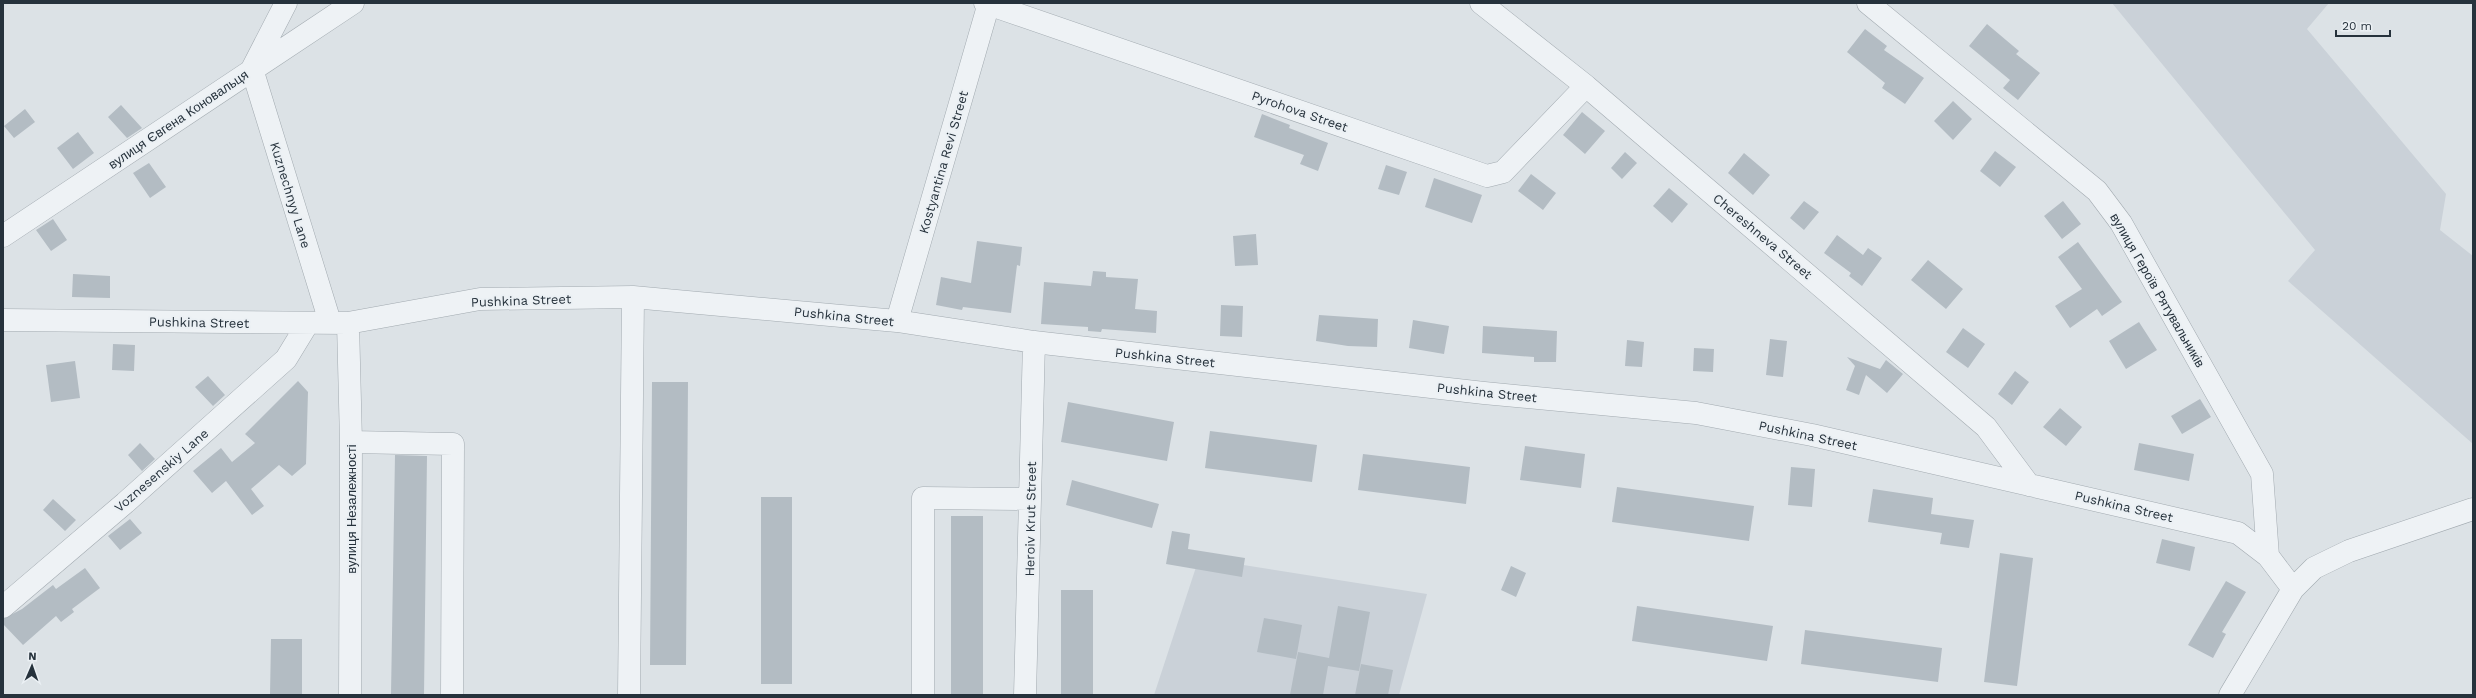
<svg xmlns="http://www.w3.org/2000/svg" width="2476" height="698" font-family="'Work Sans',sans-serif">
	<rect width="100%" height="100%" fill="#dce2e6"/>
	<path fill="#cad1d8" d="M2112,3H2329L2307,29L2446,194L2440,230L2473,256V444L2288,281L2315,250Z
		M1199,558L1427,594L1399,695H1154Z"/>
	<path fill="#b3bcc3" d="M1987,24L2019,51L2016,54L2040,73L2018,100L2003,88L2010,80L1969,46Z
		M1865,29L1887,46L1884,50L1924,78L1905,104L1882,88L1885,83L1847,52Z
		M1953,101L1972,119L1953,140L1934,121Z
		M121,105L142,128L127,138L108,117Z
		M25,109L35,122L14,138L4,126Z
		M1582,112L1605,131L1585,154L1563,135Z
		M1262,114L1290,125L1289,128L1328,143L1318,171L1300,164L1304,155L1254,137Z
		M78,132L94,153L73,169L57,148Z
		M1995,151L2016,167L2000,187L1980,171Z
		M1625,152L1637,163L1622,179L1611,168Z
		M1744,153L1770,175L1753,195L1728,173Z
		M149,163L166,187L150,198L133,173Z
		M1386,165L1407,172L1399,195L1378,189Z
		M1531,174L1556,193L1543,210L1518,191Z
		M1434,178L1482,195L1472,223L1425,207Z
		M1669,188L1688,204L1672,223L1653,206Z
		M1804,201L1819,212L1804,230L1790,218Z
		M2063,201L2081,224L2062,239L2044,216Z
		M53,219L67,240L51,251L36,230Z
		M1256,234L1258,265L1235,266L1233,236Z
		M1837,235L1863,255L1868,248L1882,258L1862,286L1849,276L1851,273L1824,253Z
		M977,241L1022,247L1020,266L1017,265L1011,313L963,307L962,310L936,305L941,277L971,283Z
		M2078,242L2122,302L2102,316L2097,309L2070,328L2055,306L2082,289L2058,257Z
		M1928,260L1963,289L1946,309L1911,280Z
		M1093,271L1106,272V277L1138,279L1135,309L1157,311L1156,333L1102,329L1101,332L1088,331V327L1041,324L1044,282L1091,286Z
		M73,274L110,276V298L72,297Z
		M1221,305L1243,306L1242,337L1220,336Z
		M1319,315L1378,319L1377,347L1348,346L1316,341Z
		M1413,320L1449,326L1444,354L1409,348Z
		M2139,322L2157,350L2126,369L2109,341Z
		M1483,326L1557,331L1556,362H1534V357L1482,353Z
		M1963,328L1985,344L1968,368L1946,352Z
		M1770,339L1787,341L1783,377L1766,375Z
		M1627,340L1644,342L1642,367L1625,366Z
		M113,344L135,345L134,371L112,370Z
		M1694,348L1714,349L1713,372L1693,371Z
		M1847,357L1880,369L1886,360L1903,374L1887,393L1866,375L1859,395L1846,390L1855,366Z
		M75,361L80,398L51,402L46,365Z
		M2015,371L2029,382L2012,405L1998,394Z
		M208,376L225,395L213,406L195,387Z
		M298,381L308,392L306,464L292,476L279,465L251,489L264,506L252,515L226,481L212,493L193,471L221,448L232,462L255,443L245,434Z
		M652,382H688L686,665H650Z
		M2200,399L2211,417L2182,434L2171,416Z
		M1068,402L1174,422L1167,461L1061,442Z
		M2060,408L2082,427L2066,446L2043,427Z
		M1210,431L1317,445L1312,482L1205,468Z
		M140,443L155,459L142,471L128,455Z
		M2139,443L2194,454L2189,481L2134,470Z
		M1525,446L1585,454L1581,488L1520,480Z
		M1363,454L1470,467L1466,504L1358,490Z
		M395,455L427,456L424,695H391Z
		M1791,467L1815,469L1812,507L1788,505Z
		M1072,480L1159,504L1152,528L1066,505Z
		M1617,487L1754,506L1749,541L1612,522Z
		M1873,489L1933,498L1931,514L1974,520L1969,548L1940,544L1942,533L1868,522Z
		M761,497H792V684H761Z
		M53,499L76,520L65,531L43,510Z
		M951,516H983V695H951Z
		M130,519L142,533L120,550L108,536Z
		M1172,531L1190,534L1188,549L1245,558L1242,577L1166,564Z
		M2162,539L2195,547L2190,571L2156,563Z
		M2000,553L2033,558L2017,686L1984,682Z
		M1511,566L1526,573L1516,597L1501,590Z
		M85,568L100,588L72,609L74,612L61,622L56,616L23,645L3,624V619L22,609L53,585L56,589Z
		M2226,581L2246,592L2222,632L2226,634L2213,658L2188,645Z
		M1061,590H1093V695H1061Z
		M1338,606L1370,612L1359,671L1328,666L1323,695H1290L1298,652L1329,658Z
		M1637,606L1773,626L1767,661L1632,641Z
		M1264,618L1302,625L1296,659L1257,652Z
		M1805,630L1942,648L1938,682L1801,664Z
		M271,639H302V695H270Z
		M1361,664L1393,670L1388,695H1355Z"/>
	<g fill="none" stroke-linecap="round" stroke-linejoin="round">
		<g stroke="#a2aab0" stroke-width="23">
			<path id="minor" d="M286,3L252,69L330,322
				M985,3L1487,176L1503,172L1586,86
				M1481,3L1586,86L1986,427L2029,485
				M1868,3L2097,191L2121,223L2262,474L2268,556
				M3,236L353,3
				M3,320L348,323L480,299L633,297L830,315L897,321L1034,342L1484,393L1696,413L1812,435L2238,533L2268,556L2293,589
				M897,321L989,3
				M348,323L351,442L350,695
				M351,442L453,444L452,695
				M3,607L125,503L286,359L308,323
				M629,695L633,297
				M923,695V498L1030,499
				M1025,695L1034,342
				M2230,695L2293,589L2314,568L2349,551L2473,509"/>
		</g>
		<use href="#minor" stroke="#eef2f5" stroke-width="22"/>
	</g>
	<g text-anchor="middle" stroke-width="4" stroke-linejoin="round" paint-order="stroke">
		<g font-size="13" fill="#26323c" stroke="#ebf0f4">
			<text transform="translate(1300 111) rotate(19)" y="5">Pyrohova Street</text>
			<text transform="translate(178 119) rotate(-34)" y="5">вулиця Євгена Коновальця</text>
			<text transform="translate(943 162) rotate(-74)" y="5">Kostyantina Revi Street</text>
			<text transform="translate(291 195) rotate(73)" y="5">Kuznechnyy Lane</text>
			<text transform="translate(1763 236) rotate(40)" y="5">Chereshneva Street</text>
			<text transform="translate(2158 290) rotate(60)" y="5">вулиця Героїв Рятувальників</text>
			<text transform="translate(521 300) rotate(-2)" y="5">Pushkina Street</text>
			<text transform="translate(844 316) rotate(6)" y="5">Pushkina Street</text>
			<text transform="translate(199 322) rotate(1)" y="5">Pushkina Street</text>
			<text transform="translate(1165 357) rotate(6)" y="5">Pushkina Street</text>
			<text transform="translate(1487 392) rotate(6)" y="5">Pushkina Street</text>
			<text transform="translate(1808 435) rotate(12)" y="5">Pushkina Street</text>
			<text transform="translate(161 470) rotate(-41)" y="5">Voznesenskiy Lane</text>
			<text transform="translate(2124 506) rotate(13)" y="5">Pushkina Street</text>
			<text transform="translate(351 509) rotate(-90)" y="5">вулиця Незалежності</text>
			<text transform="translate(1030 519) rotate(-89)" y="5">Heroiv Krut Street</text>
		</g>
	</g>
	<rect width="2476" height="698" fill="none" stroke="#26323c" stroke-width="8"/>
	<g transform="translate(32 666) rotate(2)" stroke="#ebf0f4" stroke-width="3" paint-order="stroke">
	<path d="M0-3L7 15L0 10L-7 15Z" fill="#26323c"/>
	<text y="-6" font-size="11" font-weight="bold" text-anchor="middle" fill="#26323c">N</text>
	</g>
	<path d="M2336 30v6h54v-6" fill="none" stroke="#26323c" stroke-width="2"/>
	<text x="2342" y="30" font-size="12" fill="#26323c" stroke="#ebf0f4" stroke-width="3" paint-order="stroke">20 m</text>
</svg>
